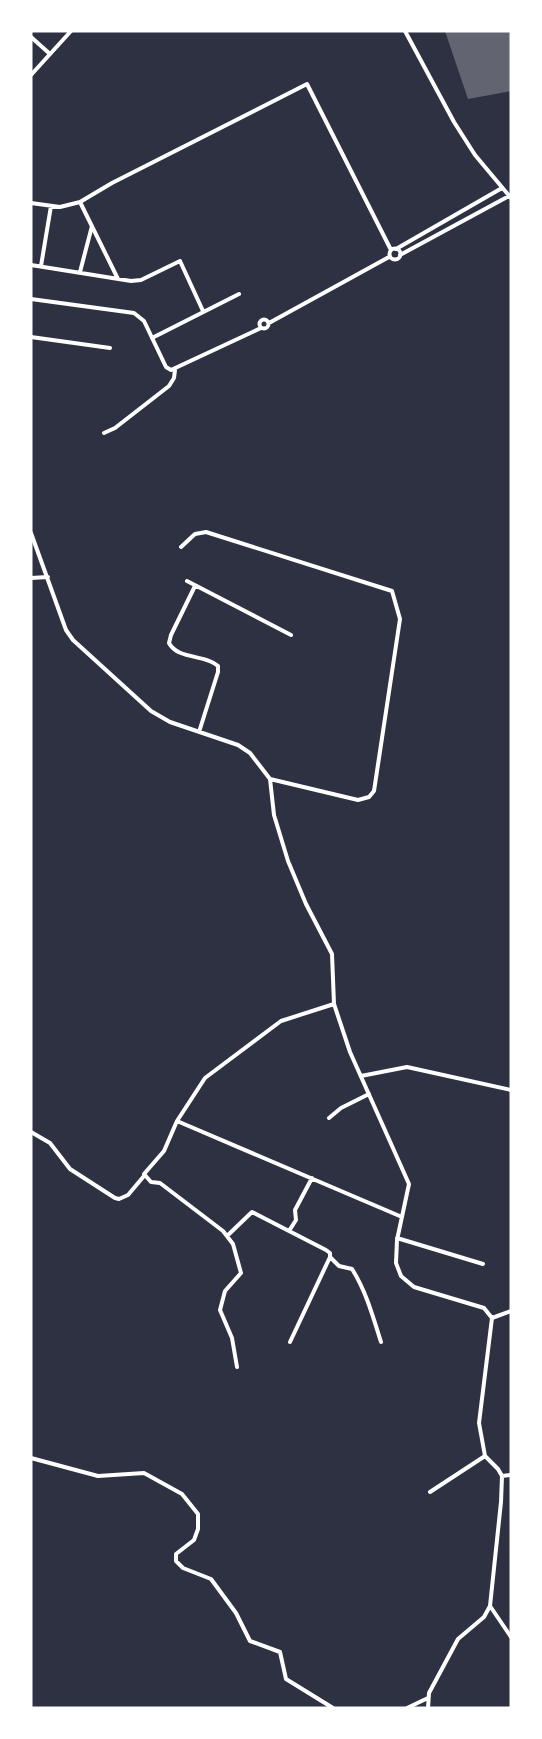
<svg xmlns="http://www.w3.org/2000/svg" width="542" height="1739" font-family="'Open Sans',sans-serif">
	<rect width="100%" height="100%" fill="#2d3142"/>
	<path fill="#626471" d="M445,31H510L511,91L468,99Z"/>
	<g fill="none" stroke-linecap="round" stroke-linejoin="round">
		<path stroke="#fff" stroke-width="4" d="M405,31L454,122L475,155L511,198
			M31,37L50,54
			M31,75L71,31
			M80,202L118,279
			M31,203L60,207L80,202L112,183L307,84L391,250
			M389.5 254a5.5 5.5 0 1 1 11 0a5.5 5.5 0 1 1-11 0Z
			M396,249L502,188
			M400,255L509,196
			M31,265L131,281L141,280L180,261L203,311
			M41,266L51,206
			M80,272L92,226
			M31,299L134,313L144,321L166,367L171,370L261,328
			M259.5 324a4.5 4.5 0 1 1 9 0a4.5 4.5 0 1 1-9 0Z
			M269,323L389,257
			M31,337L110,348
			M152,338L239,294
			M104,433L115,428L169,386L174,378L175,370
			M31,533L66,630L73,640L151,711L170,722L238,745L250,753L270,779L274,815L288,861L306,904L332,954L334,1004L350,1052L409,1184L397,1240L396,1263L401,1276L414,1287L484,1308L492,1318L479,1423L485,1456L498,1469L502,1476L501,1502L490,1606L484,1617L458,1639L429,1693L428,1708
			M181,547L195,534L206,532L392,591L400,619L374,791L369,797L358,800L270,779
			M31,578L48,577
			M187,581L291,635
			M195,586L171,635L169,643C178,660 205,654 218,666V672L199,732
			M334,1004L281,1021L205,1078L177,1121L402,1217
			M361,1076L407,1067L511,1090
			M329,1118L341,1108L369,1094
			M177,1121L164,1151L144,1174L151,1182L160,1183L223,1231L233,1244L241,1273L225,1291L220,1310L232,1338L237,1367
			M31,1132L50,1143L70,1169L115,1198L119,1199L128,1195L144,1176
			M227,1236L252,1212L289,1231
			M397,1238L483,1264
			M330,1257L339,1266L352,1269C366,1291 373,1317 381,1342
			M492,1318L511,1311
			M290,1342L330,1257V1253L326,1250L289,1231L296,1220L295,1210L312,1178
			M31,1458L98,1476L144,1473L182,1494L198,1514V1529L194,1540L176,1554V1561L183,1568L211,1579L236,1613L250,1641L280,1652L286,1679L333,1708
			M502,1476L511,1475
			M430,1492L485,1456
			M490,1606L511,1637
			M407,1708L428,1698"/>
	</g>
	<rect width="542" height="1739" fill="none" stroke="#ffffff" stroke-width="65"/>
</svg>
